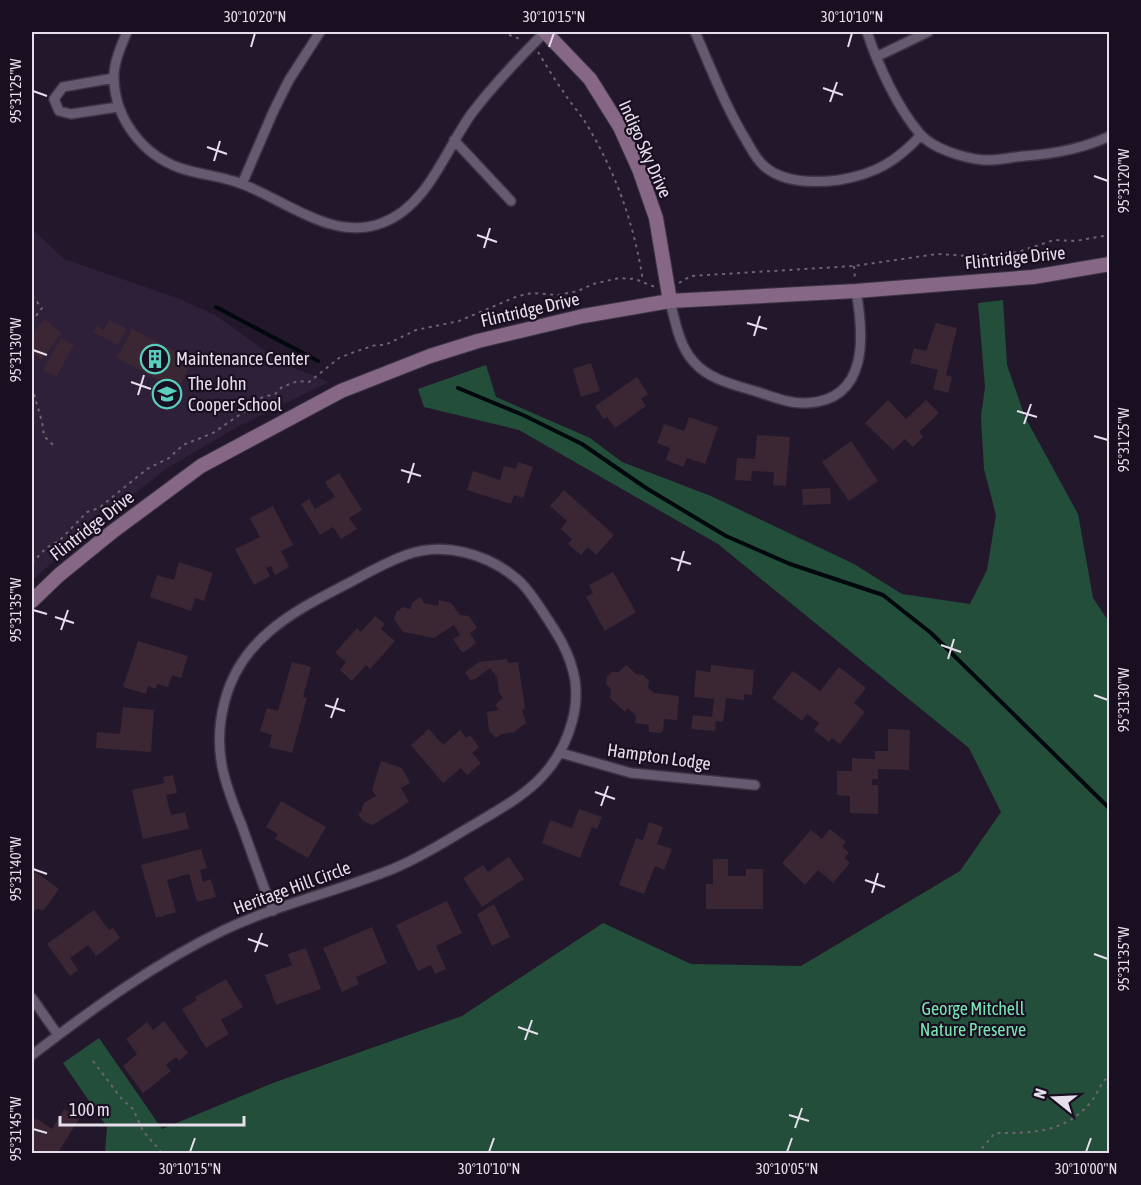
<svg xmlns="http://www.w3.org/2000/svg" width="1141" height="1185" font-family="'Asap Condensed',sans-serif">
	<rect width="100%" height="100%" fill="#23182b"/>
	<path fill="#2e2039" d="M32,229L64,259L180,299L215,315L282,363L329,382L237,427L166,469L84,533L32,581Z"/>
	<path fill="#234e3a" d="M1003,300L1007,365L1025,417L1078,514L1093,598L1109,622V1153H105L107,1127L63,1063L99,1038L162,1129L273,1083L462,1016L603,923L691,964L801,966L960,871L1001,812L969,748L718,544L519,430L424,407L418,389L486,365L496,397L590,438L622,462L711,496L854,564L902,594L970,604L987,570L996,515L984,469L981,417L985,387L978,303Z"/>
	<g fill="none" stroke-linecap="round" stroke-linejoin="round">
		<path stroke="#02090e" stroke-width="4" d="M216,307L318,361
			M458,388L523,415L582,444L646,488L726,536L790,564L883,595L931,633L1110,809"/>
	</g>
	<path fill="#3b2634" d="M44,319L62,333L41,360L32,353V334Z
		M109,320L127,329L118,345L93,332L97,326L104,330Z
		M936,323L957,328L946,375L952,377L948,393L933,389L938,370L910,363L914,348L926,351Z
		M132,329L193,360L179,387L164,380L163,382L117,358Z
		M61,338L74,345L56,377L43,370Z
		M591,363L600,391L581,397L573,369Z
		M637,377L648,394L641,399L646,406L615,428L607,417L604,419L595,406Z
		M888,400L906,419L926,400L939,413L919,432L923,437L913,447L905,439L893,450L865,423Z
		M689,417L718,427L705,464L687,458L683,467L666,460L670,448L657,443L664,424L684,431Z
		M757,435L790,437L786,486L773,485L774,472L752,471L751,481L735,480L737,458L755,459Z
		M851,441L878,481L849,501L822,462Z
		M518,462L533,467L523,498L514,495L511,504L467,490L473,471L500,480L504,466L516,469Z
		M339,473L362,510L349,518L357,529L341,539L333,527L320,535L301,504L309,499L315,509L335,497L325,482Z
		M830,488L831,504L803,505L802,489Z
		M564,490L614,535L596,555L588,547L581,555L568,544L572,539L561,529L567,521L550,506Z
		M273,506L293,545L281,551L289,567L275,575L271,566L266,568L270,576L254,585L235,549L260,537L250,518Z
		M179,562L213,573L204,601L195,598L191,611L150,597L157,575L174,580Z
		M613,572L636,612L605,631L586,597L593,593L589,585Z
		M420,597L424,603L438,606L439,600L451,603L460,615L469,616L477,628L470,633L476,643L464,652L461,651L453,639L460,635L454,625L434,638L403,632L394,619L396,612L403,607L411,609L412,603Z
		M375,616L385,624L381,629L395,641L370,669L366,665L352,681L340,670L346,662L335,653L357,628L361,632Z
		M138,641L188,656L181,678L172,675L168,687L157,684L156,689L148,686L146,694L123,687Z
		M506,659L509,663L518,662L525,708L522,710L526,723L514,732L502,734L496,738L489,731L487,712L499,710L495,705L503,698L499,693L497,677L490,668L475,679L470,680L465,672L479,662Z
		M292,662L311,667L303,697L307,698L292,753L269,747L272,735L260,731L267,708L278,711Z
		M626,665L636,674L643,675L649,681L648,688L654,693L679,696L677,720L664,719L663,731L660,733L649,732V725L635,723L636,716L628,708L625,712L610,698L611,689L606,684L607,677L612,672H619Z
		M711,665L754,670L752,695L744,694V700L726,698L723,722L716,721L715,731L691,729L693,715L712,717L714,699L694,697L696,670L710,672Z
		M839,667L866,688L854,703L865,712L840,744L832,738L829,742L814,730L819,723L807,714L802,721L772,698L793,671L820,691Z
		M123,707L154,710L151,752L96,748L97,732L120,734Z
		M429,729L443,745L460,730L466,738L470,735L479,747L472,753L481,763L467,775L461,768L443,783L411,745Z
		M888,729L910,730L909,770L878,769V779H872V785H878V814L850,813V796L837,795V771H852V758L875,759V751H888Z
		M381,761L402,768L410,783L401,788L409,802L373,825L363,821L358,814L361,812L364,803L376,796L372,790Z
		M173,775L177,793L166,795L171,815L185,812L189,829L143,839L132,790L164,783L163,777Z
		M281,801L326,827L308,858L275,839L278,834L266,827Z
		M579,809L602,817L597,829L592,827L580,858L542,843L550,820L572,828Z
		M649,822L663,827L657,844L672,849L664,870L655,866L644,894L619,885L636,838L643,840Z
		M830,829L846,842L842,846L849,853L844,858L850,863L833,883L818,870L805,885L782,863L811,830L822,839Z
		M201,849L207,868L200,870L203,882L211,879L216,897L197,902L189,874L167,880L176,912L156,918L141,865Z
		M509,857L524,879L482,907L463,878L483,865L488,872Z
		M713,859H728V876H746V869H763V909H706V884H713Z
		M32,872L37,873L59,889L44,910L36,909L32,915Z
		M447,901L462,933L436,946L446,969L435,974L431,965L418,971L396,925Z
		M494,904L510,937L492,946L477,914Z
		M94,910L109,930L113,928L120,938L96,956L88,945L70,958L78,970L70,976L47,944Z
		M372,927L387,963L356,977L359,984L342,992L323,948Z
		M306,948L321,989L276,1005L265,975L292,965L288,954Z
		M226,979L243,1007L221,1020L229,1034L206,1048L182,1009L197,1000L195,997Z
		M164,1021L188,1053L179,1061L176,1057L166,1065L171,1071L143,1093L123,1066L137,1054L126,1039L147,1022L153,1030Z
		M64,1109L79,1119L57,1154H32V1125L36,1118L52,1129Z"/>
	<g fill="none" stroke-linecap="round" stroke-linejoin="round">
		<g stroke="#3c3443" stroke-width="12">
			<path id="street" d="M127,32C121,46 113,64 114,79C115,119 143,155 180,168C200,175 222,176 242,184C285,200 333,242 382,223C428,206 445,150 472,113C494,84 519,58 545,32
				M695,32C711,68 725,106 746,140C751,149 756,159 764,166C783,183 815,183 839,180C875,174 896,162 921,135
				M867,32C878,65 897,107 920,134C933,149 964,158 983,160C997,161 1011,157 1025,156C1054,154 1082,149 1110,136
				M876,57L928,32
				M114,78L63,87L54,99L59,111L71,114L118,107
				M454,140L511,201
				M242,184L274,110L289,80L320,32
				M670,301C675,321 679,345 693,361C709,380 735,385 758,392C773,397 791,404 807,403C869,400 864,335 856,291
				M561,753L631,773L755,785
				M32,998L58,1035
				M32,1055C92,1009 155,963 224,930C279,904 339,891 395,868C421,857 445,842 468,828C517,799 556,780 572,722C576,708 577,695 575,680C570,651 555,630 539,606C532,596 526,586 517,579C488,554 443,541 406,555C384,563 364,575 343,586C290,613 239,641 224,704C219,724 218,745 222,766C226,787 234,806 242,826C252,854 262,883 273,911"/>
		</g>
		<g stroke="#3c3443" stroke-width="16">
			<path id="secondary" d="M545,32L590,79L620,127L639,169L656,218L670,301
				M32,601L59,575L112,532L201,466L341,391L430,356L478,341L583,316L670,301L856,291L1033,277L1110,264"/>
		</g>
		<path stroke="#6d6374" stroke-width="2" stroke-dasharray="3 4.5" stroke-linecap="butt" d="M502,32L522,40
			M538,52C546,65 554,79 563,91C570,103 580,113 587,125C617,175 634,224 643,281
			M854,266L855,280
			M679,283L691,276L854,266L937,254L969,256L1018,252L1054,240L1075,241L1110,235
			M32,296L42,308L32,321
			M32,354V353
			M32,387L42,422L44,436L56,448
			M32,563L46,548L60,540L87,512L99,508L147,469L169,458L183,445L213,433L251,407L260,398L275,394L282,387L298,381L309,382L339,358L357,351L376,345H385L416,330L459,321L518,296L532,293L558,295L578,291L593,284L619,278L635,279L655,287
			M93,1061L121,1098L133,1109L143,1131L163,1154
			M977,1154L995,1133C1034,1133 1064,1133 1091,1102C1098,1093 1100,1083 1110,1075"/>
		<use href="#street" stroke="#665a70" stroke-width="9"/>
		<use href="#secondary" stroke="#866785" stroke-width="14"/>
	</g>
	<path fill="none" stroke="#e5deeb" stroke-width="2" d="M251,47L255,33M549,47L554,33M848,47L852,33M823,88L843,95M33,91L47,96M830,102L837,82M207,147L227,154M214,161L220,141M1094,176L1108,181M477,235L497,242M484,248L490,228M747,323L767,329M754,336L760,316M33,350L47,355M131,382L151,389M138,395L144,375M1017,411L1037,417M1024,424L1031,404M1094,436L1108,440M401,470L421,476M408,483L414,463M671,558L691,564M678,571L684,551M33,610L47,614M55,617L74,623M61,630L68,610M941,645L961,652M948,659L954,639M1094,695L1108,700M325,705L345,711M331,718L338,698M595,792L615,799M601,806L608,786M33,869L47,874M865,880L885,887M872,893L878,873M248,939L268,946M255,952L262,933M1094,954L1108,959M518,1027L538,1034M525,1040L532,1020M789,1115L809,1121M795,1128L802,1108M33,1129L47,1133M190,1152L195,1138M489,1152L494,1138M787,1152L792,1138M1086,1152L1091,1138"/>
	<defs>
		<g id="building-ring" transform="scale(1.5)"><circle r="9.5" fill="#190f21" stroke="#5acebd" stroke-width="1.5"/><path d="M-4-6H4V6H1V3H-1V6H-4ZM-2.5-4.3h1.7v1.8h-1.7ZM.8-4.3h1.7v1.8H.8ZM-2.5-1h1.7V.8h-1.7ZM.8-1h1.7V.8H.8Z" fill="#5acebd"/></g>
		<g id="school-ring" transform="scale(1.5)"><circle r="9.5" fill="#190f21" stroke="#5acebd" stroke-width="1.5"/><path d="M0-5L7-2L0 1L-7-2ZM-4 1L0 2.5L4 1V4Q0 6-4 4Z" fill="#5acebd"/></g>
	</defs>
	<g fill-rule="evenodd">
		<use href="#building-ring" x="155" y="359"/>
		<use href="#school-ring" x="167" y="394"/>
	</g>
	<g text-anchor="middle" stroke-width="4.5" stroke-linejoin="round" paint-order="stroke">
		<g font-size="18" fill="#e5deeb" stroke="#190f21">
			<text transform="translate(645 149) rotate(66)" y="6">Indigo Sky Drive</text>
			<text transform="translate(1015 258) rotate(-6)" y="6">Flintridge Drive</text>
			<text transform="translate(530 310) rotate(-13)" y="6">Flintridge Drive</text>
			<text transform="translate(92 526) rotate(-38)" y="6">Flintridge Drive</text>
			<text transform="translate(659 757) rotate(8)" y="6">Hampton Lodge</text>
			<text transform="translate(292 888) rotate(-20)" y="6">Heritage Hill Circle</text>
		</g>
		<g font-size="18" fill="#e5deeb" stroke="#190f21" text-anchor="start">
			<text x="176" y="365">Maintenance Center</text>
			<text x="188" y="390">The John<tspan x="188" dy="21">Cooper School</tspan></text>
		</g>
		<g font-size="18" fill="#77e6b3" stroke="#190f21">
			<text x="973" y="1015">George Mitchell<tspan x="973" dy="21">Nature Preserve</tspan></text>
		</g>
	</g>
	<rect width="1141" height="1185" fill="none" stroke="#190f21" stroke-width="66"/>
	<g transform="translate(1054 1098) rotate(288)" stroke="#190f21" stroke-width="4.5" paint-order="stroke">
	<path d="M0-4.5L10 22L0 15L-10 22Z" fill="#e5deeb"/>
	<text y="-9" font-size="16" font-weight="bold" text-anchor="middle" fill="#e5deeb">N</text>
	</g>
	<path d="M60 1116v9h184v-9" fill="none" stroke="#e5deeb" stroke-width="3"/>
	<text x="69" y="1116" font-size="18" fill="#e5deeb" stroke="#190f21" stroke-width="4.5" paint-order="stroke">100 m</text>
	<rect x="33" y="33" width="1075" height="1119" fill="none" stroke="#e5deeb" stroke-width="2"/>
	<g font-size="15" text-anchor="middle" fill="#e5deeb">
		<text x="255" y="22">30°10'20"N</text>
		<text x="554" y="22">30°10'15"N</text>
		<text x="852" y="22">30°10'10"N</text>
		<text transform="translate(16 91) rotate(-90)" y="5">95°31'25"W</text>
		<text transform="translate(1124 181) rotate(-90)" y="5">95°31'20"W</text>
		<text transform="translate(16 350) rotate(-90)" y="5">95°31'30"W</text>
		<text transform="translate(1124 440) rotate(-90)" y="5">95°31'25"W</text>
		<text transform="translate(16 610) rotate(-90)" y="5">95°31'35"W</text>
		<text transform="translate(1124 700) rotate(-90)" y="5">95°31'30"W</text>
		<text transform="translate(16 869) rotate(-90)" y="5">95°31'40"W</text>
		<text transform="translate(1124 959) rotate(-90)" y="5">95°31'35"W</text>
		<text transform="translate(16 1129) rotate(-90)" y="5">95°31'45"W</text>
		<text x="190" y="1174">30°10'15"N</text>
		<text x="489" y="1174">30°10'10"N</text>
		<text x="787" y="1174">30°10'05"N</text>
		<text x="1086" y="1174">30°10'00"N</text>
	</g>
</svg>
